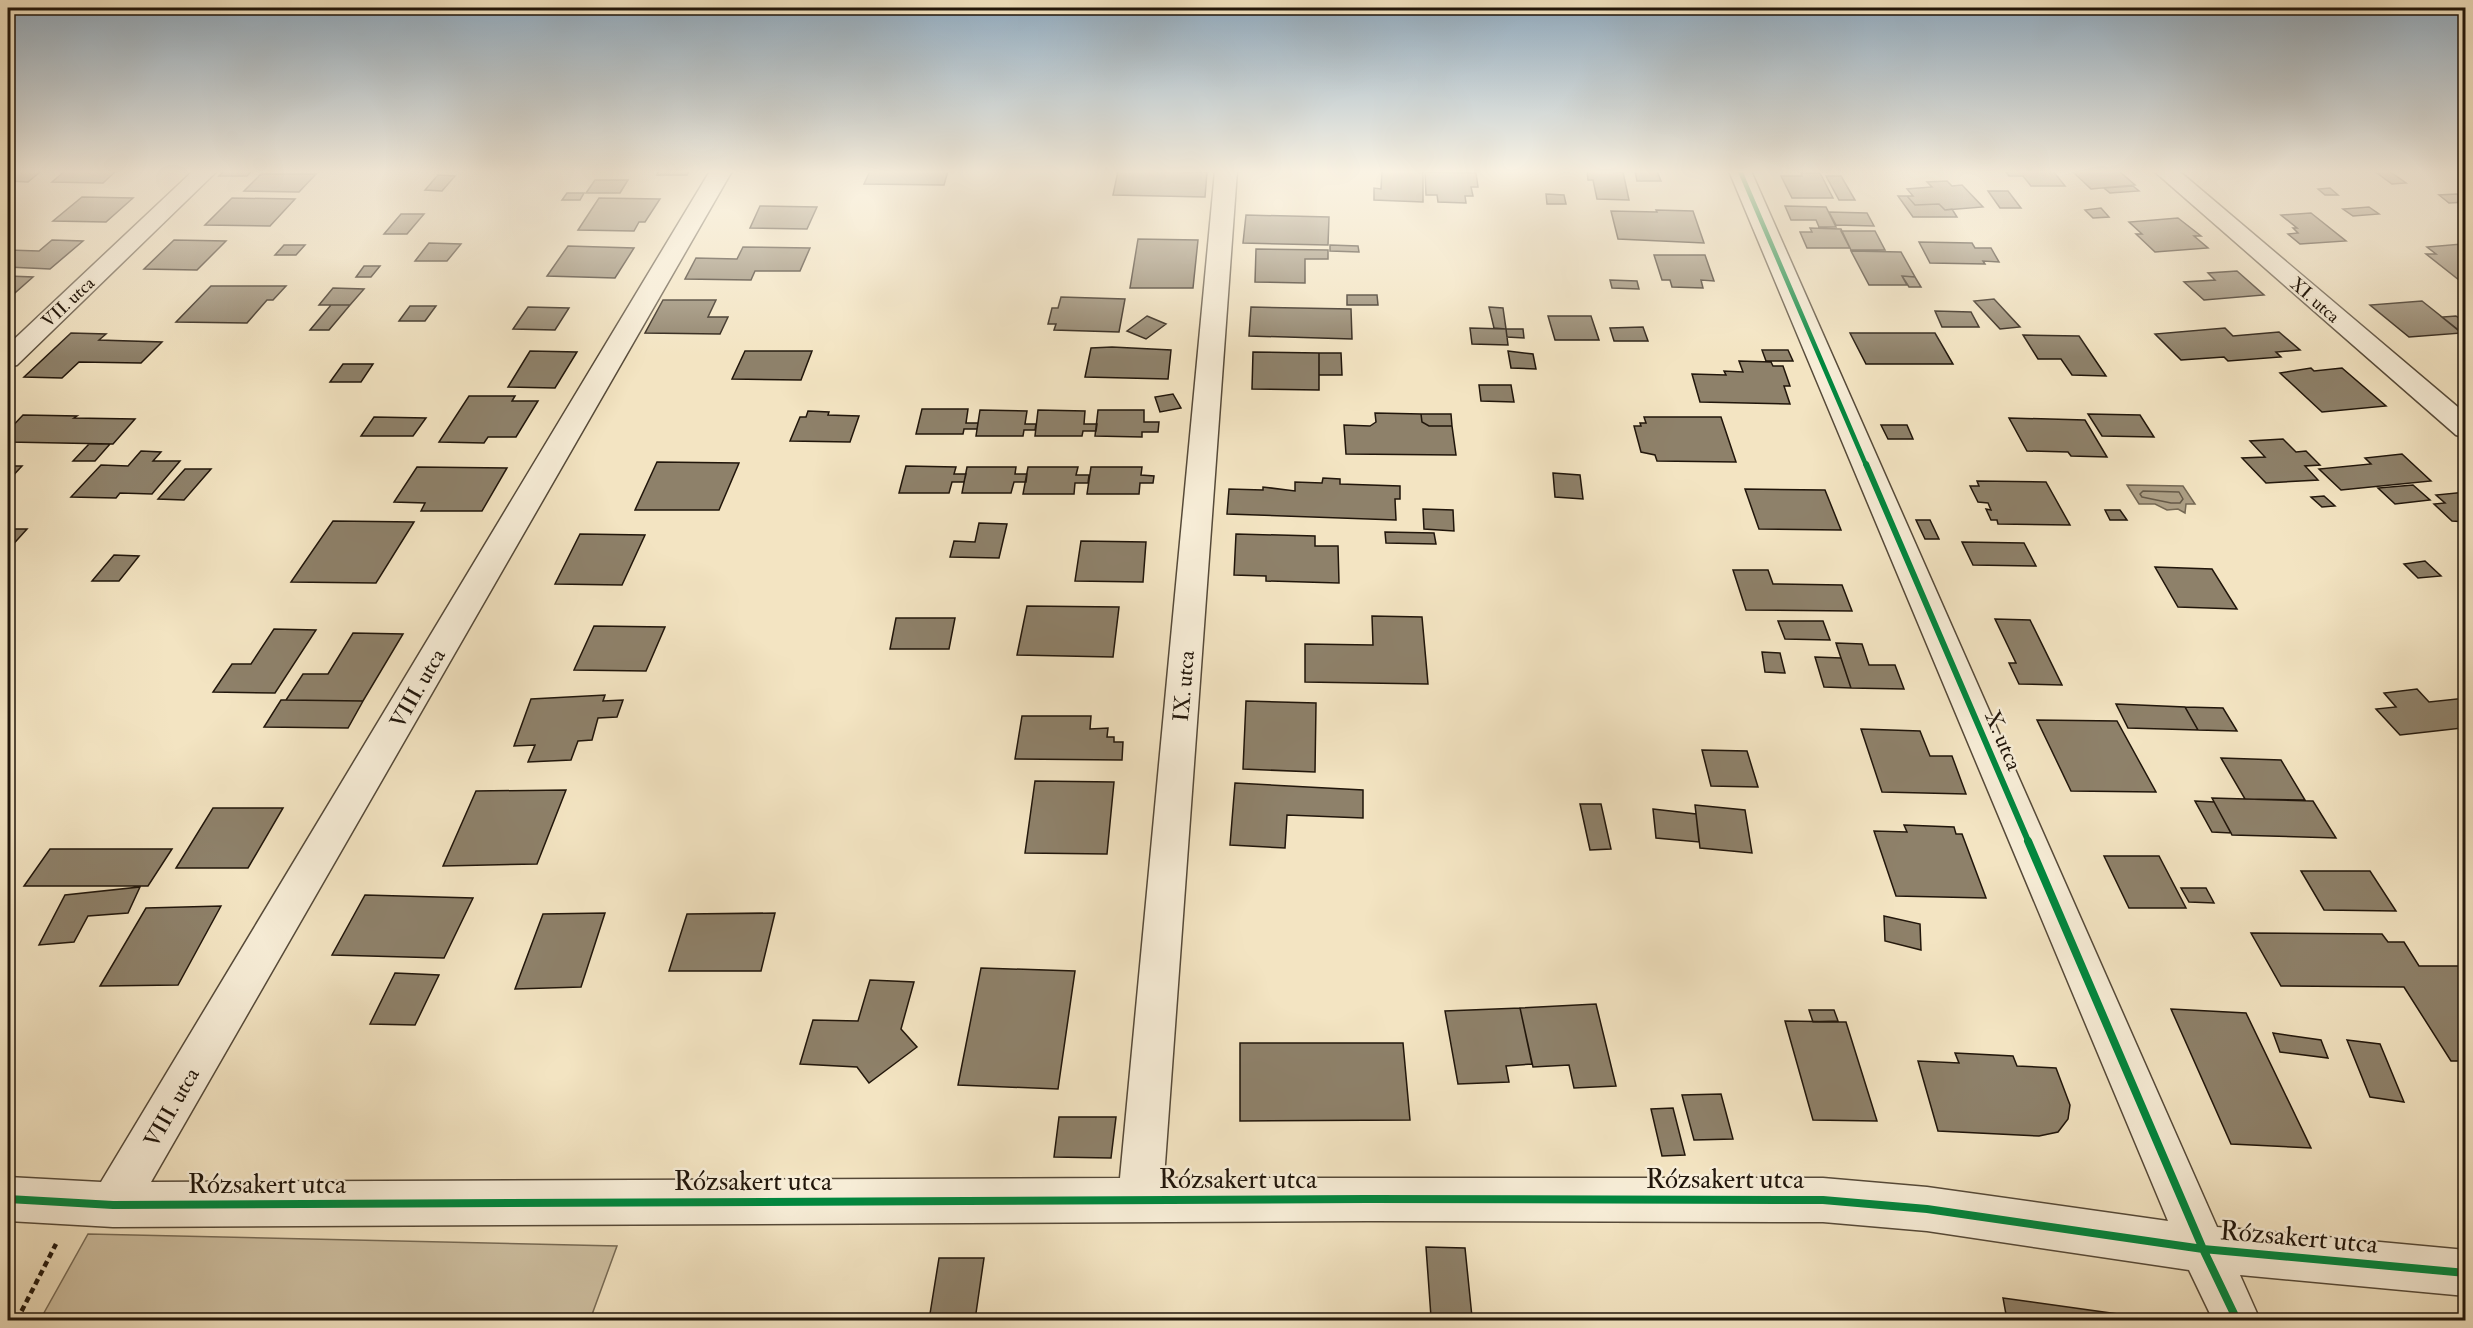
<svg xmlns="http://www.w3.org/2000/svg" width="2473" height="1328" font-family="'IM FELL Double Pica',serif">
	<rect width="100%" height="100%" fill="#f3e4c2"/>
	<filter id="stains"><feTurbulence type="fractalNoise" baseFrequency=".00333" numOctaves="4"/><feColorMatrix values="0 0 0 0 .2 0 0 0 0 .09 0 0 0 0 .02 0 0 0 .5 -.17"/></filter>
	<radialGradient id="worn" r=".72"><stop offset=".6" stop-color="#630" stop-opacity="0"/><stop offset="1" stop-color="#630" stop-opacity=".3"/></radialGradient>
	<path fill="#cfc1a3" stroke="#786c57" stroke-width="1.5" d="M88,1234L617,1246L590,1320H40Z"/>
	<path fill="#ac9e84" stroke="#746854" stroke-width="1.5" d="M2127,485L2183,486L2195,504H2186L2185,513L2178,509L2167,510L2155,504H2139Z"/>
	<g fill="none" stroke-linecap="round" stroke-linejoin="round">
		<path stroke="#665a48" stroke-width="1.5" d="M2143,491L2179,492L2183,499L2180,503H2171L2142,497L2140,494Z"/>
	</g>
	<path fill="#8e816a" stroke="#21160b" stroke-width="1.5" d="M8,171H41L28,182L8,181Z
		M65,171H116L103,183L52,182Z
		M224,171H252L247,176H219Z
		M659,171H689L687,175H657Z
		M870,171H948L944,185L864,184Z
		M1118,171L1207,172L1205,197L1113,195Z
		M1382,171H1423V202L1374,200V188L1381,189Z
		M1587,171L1623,172L1629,200L1597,199L1593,180H1588Z
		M1635,171H1657L1661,181H1637Z
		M2005,171H2053L2065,186H2031L2023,176H2009Z
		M2072,171H2119L2135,185L2091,189Z
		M2374,171H2389L2406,183L2392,184Z
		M1425,172L1476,173L1478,187H1471L1473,196H1465L1466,203L1438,202L1437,195H1426Z
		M1801,173H1820L1833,198H1792L1781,176H1802Z
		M261,174H316L299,192L244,191Z
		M438,175L455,176L442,191L425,190Z
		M1826,176H1841L1855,200H1839Z
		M595,180H628L620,193H586Z
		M1947,181L1952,186L1962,185L1983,207L1945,210L1939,204L1915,205L1907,196H1913L1907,189L1932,187L1927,182Z
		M2133,186L2139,191L2110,193L2104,188Z
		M2330,188L2338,195H2325L2318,189Z
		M1988,191H2008L2021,208H2000Z
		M567,193H584L580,200H562Z
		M1546,194L1564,195L1566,204H1547Z
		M2457,194L2466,202L2449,203L2439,195Z
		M1898,196H1907L1915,205L1939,204L1945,210L1952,209L1957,217H1913Z
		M82,197L133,198L106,222L53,221Z
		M232,198L295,199L270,226L205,225Z
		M599,198L660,199L645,222H639L634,231L578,230Z
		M760,206L817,207L807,229L750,228Z
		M1785,206L1826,207L1836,227H1819L1816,220H1791Z
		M2369,207L2379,214L2353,216L2343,209Z
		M2101,208L2109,217L2093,218L2085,210Z
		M1656,210L1693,211L1704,243L1618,239L1611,211L1657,212Z
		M1829,212L1867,213L1874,226L1836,225Z
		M2311,213L2346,241L2300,244L2288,234L2298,233L2293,228H2297L2281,215Z
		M401,214H424L407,234H384Z
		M1246,215L1329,217L1328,245L1243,243Z
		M2178,218L2201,236H2194L2208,248L2155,252L2136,234H2142L2129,222Z
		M1810,228L1841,229L1850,248H1807L1800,232H1812Z
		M1841,231H1875L1885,250H1851Z
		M1138,239L1198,240L1193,288H1130Z
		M52,240L83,241L50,269L8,267V250L39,251Z
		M174,240L226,241L197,270L144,269Z
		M1919,242L1972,243L1975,248H1991L1999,262L1983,261L1985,264L1930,263Z
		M429,243L461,244L447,261H415Z
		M2462,244L2466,246V280H2459L2426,254H2436L2427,247Z
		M284,245H305L296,255H275Z
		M1330,245L1358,246L1359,252L1330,251Z
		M568,246L634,248L615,278L547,276Z
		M743,247L810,248L800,271H755L751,280L685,279L696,258L737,259Z
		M1256,249L1328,250V259H1305V283L1255,282Z
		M1851,251L1901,252L1915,277L1902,276L1907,285H1869Z
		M1654,255H1705L1714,281L1701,280L1703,288L1672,287L1670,280H1662Z
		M364,266H380L371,277H356Z
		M2237,271L2264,295L2204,300L2184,282L2215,280L2208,273Z
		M8,276L33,277L8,299Z
		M1902,276L1915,277L1921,287H1909Z
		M1610,280L1637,281L1639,289L1612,288Z
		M211,286H286L273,300H267L247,323L176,322Z
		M333,288L364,289L350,305H319Z
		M1347,295H1377L1378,305H1347Z
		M1061,297L1125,299L1119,332L1054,330L1056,324H1048L1052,308H1058Z
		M1994,299L2020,327L2000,329L1974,301Z
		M663,300H716L708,317H728L720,334L645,333Z
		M2422,301L2462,333L2409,337L2370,305Z
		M331,305H350L329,330H310Z
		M410,306H436L425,321H399Z
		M528,307L569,308L555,330L513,329Z
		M1251,307L1351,309L1352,339L1249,336Z
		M1489,307L1503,308L1506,329L1494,328Z
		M1935,311L1971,312L1979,327H1942Z
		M1147,316L1166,324L1146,339L1127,331Z
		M1548,316H1591L1599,340H1555Z
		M2456,316L2466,323V330L2459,331L2442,317Z
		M1643,327L1648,341H1614L1610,328Z
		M1470,328L1506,329L1508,345L1472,344Z
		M2225,328L2233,336L2279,332L2300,350L2276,352L2281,357L2228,361L2224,357L2181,360L2155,334Z
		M1506,329H1523L1524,338L1507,337Z
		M71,333L106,334L99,340L162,342L141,363L79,362L62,378L24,377Z
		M1850,333H1935L1953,364H1866Z
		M2023,335L2079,336L2106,376L2072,375L2061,359H2038Z
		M1112,347L1171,350L1168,379L1085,377L1091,348Z
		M1762,350H1788L1793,361H1766Z
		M530,351L577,352L555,388L508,387Z
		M745,351H812L801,380L732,379Z
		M1508,351L1533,354L1536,369L1511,368Z
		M1253,352L1319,353V390L1252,389Z
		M1319,353H1341L1342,375H1319Z
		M1739,361L1771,362L1773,366H1783L1790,386H1784L1790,404L1700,402L1692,374L1726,375L1724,371L1743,372Z
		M343,364H373L361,382H330Z
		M2311,368L2314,371L2342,368L2386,406L2322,412L2280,373Z
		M1479,385H1511L1514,402L1481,401Z
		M1173,394L1181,408L1160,412L1155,397Z
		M469,396H515L512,401H538L516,437H488L484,443L439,442Z
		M922,409H968L966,423H978L977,429H964L963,434H916Z
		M980,410L1027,411L1025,424H1036L1035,430H1024L1023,436H976Z
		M1038,410L1085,411L1084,424H1097L1096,431H1083L1082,436H1035Z
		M1098,410H1144V422H1159L1158,432H1142V437L1095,436Z
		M808,411L829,412L828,415L859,416L850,442L790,441L800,417H806Z
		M1375,413L1421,414L1422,422L1429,426H1452L1456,455L1346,454L1344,425L1370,426L1376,422Z
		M1421,414H1451L1452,426H1429L1422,422Z
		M2088,414L2140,415L2154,437L2102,436Z
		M23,415L77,416L74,418L135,419L113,444L8,442V431Z
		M374,417L426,418L413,436H361Z
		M1644,417H1721L1736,462L1657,461L1655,455L1641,452L1634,426H1641L1640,423H1646Z
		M2009,418L2085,420L2107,457L2071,456L2068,452L2027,451Z
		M1881,425H1907L1913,439H1888Z
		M2283,439L2296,452L2306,451L2320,465L2305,466L2318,480L2266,483L2242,458L2265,457L2250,441Z
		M89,444H110L95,461H73Z
		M141,451L161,452L153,461H180L152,494L120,493L116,498L71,497L101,465L128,466Z
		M2402,454L2431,481L2341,490L2319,469L2371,464L2365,458Z
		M657,462L739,463L719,510H635Z
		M8,466H22L8,481Z
		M906,466L956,467L954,474H966L964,482H952L949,493H899Z
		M417,467L507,468L482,511H421L425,503L394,502Z
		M967,467H1016L1015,474H1027L1026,482H1014L1011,493H962Z
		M1028,467H1078L1076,475H1089L1088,483H1075L1074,494H1023Z
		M1091,467H1142L1141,475L1154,476L1153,483H1140L1139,494H1087Z
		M185,469H211L184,500L158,499Z
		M1553,473L1580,475L1583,499L1555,497Z
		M1323,478L1340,479V484L1400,486V499H1395L1396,520L1227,514L1229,489L1263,490V487L1295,491V482L1322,483Z
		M1977,481L2046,482L2070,525L1998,524L1997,520H1991L1986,509L1991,510L1988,503L1978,502L1970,486H1979Z
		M2413,485L2430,500L2395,504L2378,488Z
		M1745,489L1825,490L1841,530L1759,529Z
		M2466,492V522L2452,521L2434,504L2445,503L2436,495Z
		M2324,496L2335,506L2322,507L2311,497Z
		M1423,509L1453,510L1454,531L1424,529Z
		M2105,510H2120L2127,520H2110Z
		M1916,520H1930L1939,539H1925Z
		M333,521L414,522L376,583L291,582Z
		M979,523L1007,524L999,558L950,557L954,541L975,542Z
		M8,529H27L8,550Z
		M1385,532L1434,533L1436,544L1386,543Z
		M580,534L645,535L622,585L555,584Z
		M1236,534L1315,536V546H1338L1339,583L1266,581V576L1234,575Z
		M1081,541L1146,542L1143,582L1075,581Z
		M1962,542L2024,543L2036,566L1973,565Z
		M114,555L139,556L119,581H92Z
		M2425,561L2441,576L2418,578L2404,564Z
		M2155,567L2212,569L2237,609L2178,607Z
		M1733,570H1768L1773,584L1842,585L1852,611L1746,610Z
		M1027,606L1119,607L1113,657L1017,655Z
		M1372,616L1422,617L1428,684L1305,682V644L1373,645Z
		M896,618H955L949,649H890Z
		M1995,619L2030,620L2062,685L2019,684L2009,663H2016Z
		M1778,621H1823L1830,640L1785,639Z
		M594,626L665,627L646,671L574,670Z
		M274,629L316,630L275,693L213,692L232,664H251Z
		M353,633L403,634L363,701L286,700L303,674H328Z
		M1836,643L1862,644L1869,665H1895L1904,689L1851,688Z
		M1762,652L1780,653L1785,673L1765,672Z
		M1815,657L1841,658L1851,688L1824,687Z
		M2417,689L2429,702L2466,698V731L2462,728L2400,735L2376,709L2396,707L2384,693Z
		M605,695L603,701L623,700L617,717L598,718L592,740L578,741L571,760L528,762L535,745L514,746L531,699Z
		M281,700H286L363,701L348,728L264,727Z
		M1246,701L1316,703L1315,772L1243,769Z
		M2116,704L2185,707L2198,730L2128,728Z
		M2185,707L2223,708L2237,731L2198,730Z
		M1022,716H1091L1090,729L1108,728L1107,737H1114V742H1123L1122,760L1015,759Z
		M2037,720L2117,721L2156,792L2071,791Z
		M1861,729L1920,731L1930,756H1952L1966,794L1882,792Z
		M1702,750L1747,751L1758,787L1711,786Z
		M2221,758L2281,760L2305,800L2245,799Z
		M1035,781L1114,782L1107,854L1025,853Z
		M1235,783L1363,790V818L1287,815L1285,848L1230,845Z
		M566,790L537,864L443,866L476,791Z
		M2212,798L2313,801L2336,838L2232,835Z
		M2195,801L2214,802L2231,833L2212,832Z
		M1580,804H1601L1611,849L1590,850Z
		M1695,805L1745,810L1752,853L1700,848Z
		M213,808H283L248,868H176Z
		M1653,809L1696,814L1699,842L1656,838Z
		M1904,825L1954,827L1956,834H1962L1986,898L1896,896L1874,831L1907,832Z
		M50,849H172L148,886H24Z
		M2104,856H2159L2186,908H2129Z
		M2301,871H2370L2396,911L2324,910Z
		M140,887L128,913L88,916L74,942L39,945L65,895Z
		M2181,888H2206L2214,903L2189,902Z
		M365,895L473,898L444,958L332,955Z
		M221,906L178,985L100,986L146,908Z
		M605,913L581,987L515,989L543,914Z
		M775,913L761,971H669L687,914Z
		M1884,916L1920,924L1921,950L1885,941Z
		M2251,933L2382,934L2388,942H2404L2419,966H2463L2466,969V1061H2451L2404,987L2281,986Z
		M981,968L1075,971L1058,1089L958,1085Z
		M395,973L439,975L415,1025L370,1024Z
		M870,980L914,982L901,1029L917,1047L869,1083L857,1067L800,1064L813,1020L858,1021Z
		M1596,1004L1616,1086L1574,1088L1569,1065L1533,1067L1520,1008Z
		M1520,1008L1532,1064L1506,1066L1509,1082L1458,1084L1445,1011Z
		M2171,1009L2246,1013L2311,1148L2231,1144Z
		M1809,1010H1834L1838,1021L1813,1022Z
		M1785,1021L1846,1022L1877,1121L1813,1120Z
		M2273,1033L2321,1040L2328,1058L2280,1052Z
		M2347,1040L2380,1044L2404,1102L2370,1097Z
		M1240,1043H1403L1410,1120L1240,1121Z
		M1955,1053L2013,1056L2017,1066L2056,1068L2070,1105L2068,1119L2058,1132L2039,1136L1938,1131L1918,1061L1959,1063Z
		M1721,1094L1733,1139L1694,1140L1682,1095Z
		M1673,1108L1685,1155L1662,1156L1651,1109Z
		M1059,1117H1116L1111,1158L1054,1157Z
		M1426,1247L1465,1248L1472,1317H1431Z
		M939,1258H984L975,1320H929Z
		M2003,1298L2125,1315L2127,1320H2007Z"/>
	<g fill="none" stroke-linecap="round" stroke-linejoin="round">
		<g stroke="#564a39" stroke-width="3">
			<path id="minor" d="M193,171H217L17,365L8,367V345Z
				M710,171H732L151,1182L1120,1178L1215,171H1237L1164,1178H1823L1927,1187L2168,1221L1729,171H1751L2217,1227L2466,1250V1296L2240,1275L2260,1320H2213L2189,1270L1927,1231L1823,1222L1367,1221L113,1227L8,1221V1177L101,1182Z
				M2154,171H2179L2466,414V438L2456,435Z"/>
		</g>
		<path stroke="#21160b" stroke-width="4.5" stroke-dasharray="6 4" stroke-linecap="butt" d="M17,1320L56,1244"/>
		<use href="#minor" fill="#f7edd7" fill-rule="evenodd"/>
		<g stroke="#f7edd7" stroke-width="8">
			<path id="cycleway-far2" d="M1740,171L1866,465"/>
		</g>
		<g stroke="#f7edd7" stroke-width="10">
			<path id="cycleway-far1" d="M1866,464L2029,843"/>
		</g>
		<g stroke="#f7edd7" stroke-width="11">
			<path id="cycleway" d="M2028,841L2203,1249L2237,1320
				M8,1199L113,1205L1367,1199L1823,1200L1927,1209L2203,1249L2466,1273"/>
		</g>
		<use href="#cycleway-far2" stroke="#00873e" stroke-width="4.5"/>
		<use href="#cycleway-far1" stroke="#00873e" stroke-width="6"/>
		<use href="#cycleway" stroke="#00873e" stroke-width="8"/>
	</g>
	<linearGradient id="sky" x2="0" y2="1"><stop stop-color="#90abc0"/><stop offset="0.48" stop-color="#faf3e4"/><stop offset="1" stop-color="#faf3e4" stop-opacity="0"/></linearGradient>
	<rect width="2473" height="357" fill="url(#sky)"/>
	<g text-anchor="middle" stroke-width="5" stroke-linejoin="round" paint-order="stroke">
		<g font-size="18" fill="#21160b" stroke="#f7edd7">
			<text transform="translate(2315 300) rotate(41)" y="6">XI. utca</text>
			<text transform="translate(68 302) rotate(-43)" y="6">VII. utca</text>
		</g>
		<g font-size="22" fill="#21160b" stroke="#f7edd7">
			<text transform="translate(1183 686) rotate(-85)" y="8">IX. utca</text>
			<text transform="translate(417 688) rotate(-60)" y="8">VIII. utca</text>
			<text transform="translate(2004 740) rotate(67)" y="8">X. utca</text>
			<text transform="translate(171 1107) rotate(-60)" y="8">VIII. utca</text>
		</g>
		<g font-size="27" fill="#21160b" stroke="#f7edd7">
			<text x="1238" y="1188">Rózsakert utca</text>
			<text x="1725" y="1188">Rózsakert utca</text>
			<text x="753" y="1190">Rózsakert utca</text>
			<text x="267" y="1193">Rózsakert utca</text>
			<text transform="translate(2299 1237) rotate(5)" y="9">Rózsakert utca</text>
		</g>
	</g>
	<rect width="2473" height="1328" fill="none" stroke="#f3e4c2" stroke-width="30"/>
	<rect x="9" y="9" width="2455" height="1310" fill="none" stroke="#21160b" stroke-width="3"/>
	<rect x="15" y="15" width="2443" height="1298" fill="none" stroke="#21160b" stroke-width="1.5"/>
	<rect width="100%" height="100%" filter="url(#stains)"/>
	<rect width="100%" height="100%" fill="url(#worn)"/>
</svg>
